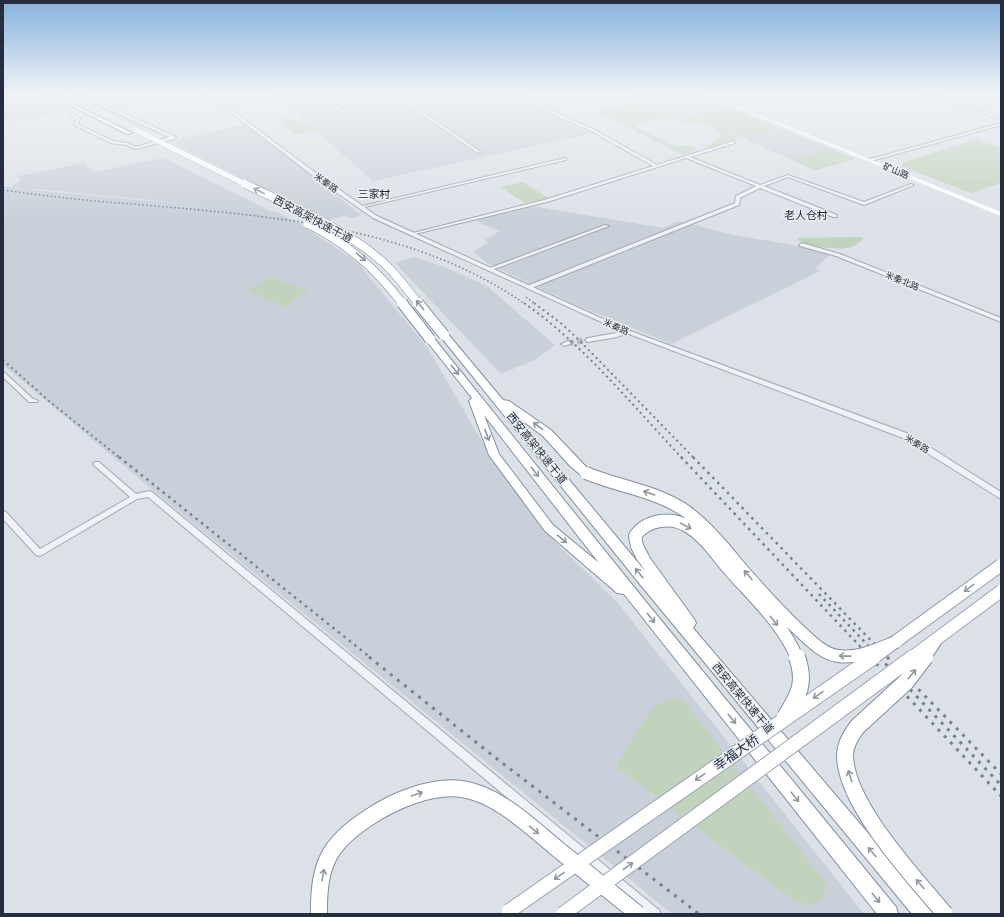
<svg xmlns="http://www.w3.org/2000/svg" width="1004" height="917" font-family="Commissioner,'Noto Sans SC',sans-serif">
	<rect width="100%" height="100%" fill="#dce1e8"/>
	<path fill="#cad0da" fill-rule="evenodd" d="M274,93H511L588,134L373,181Z
		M647,93H695L856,159L815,170L696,117L679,121L626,97Z
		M46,96L74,111L3,123V102Z
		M247,124L361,215L350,218L346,215L328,220L317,217L171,142L186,137Z
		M163,158L269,210L267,211L276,212L300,224L357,262L427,347L480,438L551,538L617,602L864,914H672L154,491L3,365V186L19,188L11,186L21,181L18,176L84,163L94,172ZM34,190L35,189L212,206L117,198Z
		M532,206L663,228L679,221L734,235L804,247L830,255L815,268L820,271L671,344L576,305L487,263L473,252L489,242L485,240L500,231L474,220Z
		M414,257L445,267L487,286L555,345L535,360L501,374L395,263Z"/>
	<path fill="#c2d3bd" d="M68,93C90,91 105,106 125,113C128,114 131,113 134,114L128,117L150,127L141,129Z
		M638,102L675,119C661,118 646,121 633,125L669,144L678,146L686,145L699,150L683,155L595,111Z
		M720,107L729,111L735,110L772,125L767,127L774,130L746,137L718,127L741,138L708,148L704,146L712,143L721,135L710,125L679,121L694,117L701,120L704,119L692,114Z
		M285,118L292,120L309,121L320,130L294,135L278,119Z
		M976,139L1001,148V183L971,193L903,167L902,163Z
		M829,149L849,157L850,161L815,170L790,160Z
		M523,182L548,198L525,203L501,187Z
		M860,237L864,239C859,242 853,248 847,248C835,250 806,246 797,239L800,238Z
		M271,277L309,290L285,307L248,290Z
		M674,697L683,700L826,883L824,896L813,905L795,901L618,768L617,762L653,707Z"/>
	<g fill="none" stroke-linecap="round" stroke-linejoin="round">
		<path stroke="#b7bdc6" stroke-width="6" stroke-dasharray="6 3" stroke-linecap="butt" d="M568,343L588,340"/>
		<g stroke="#a1a8b2" stroke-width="2">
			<path id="minor" d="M317,93H320L345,112V114H343Z
				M391,93H395L481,152L478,153Z
				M82,95H84L176,137L174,139L136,149L126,145L111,143L74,125V123L78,119L70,115V113H72L81,118L77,124L113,141L127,143L136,147L169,137L82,97Z
				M734,141H735V143L690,157L760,185L788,175L864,202L911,184L914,185L864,205L788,177L764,186L837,215V217H833L760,188L740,198L739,205L529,289L527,288V286L735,203L736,196L756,186L686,158L547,202L411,235L409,234L544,200Z
				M565,158H566V160L360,208L358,207Z
				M605,225L609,226L492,270L487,269Z
				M626,330L628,331V333L617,337L588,342L585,340L588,338L616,333Z
				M568,341L570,342V344L564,346L561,344Z
				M3,372L5,373L33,399L37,400L38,401L37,402H29L3,377Z
				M95,462H99L136,494L149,491L152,492L659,910L661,914H646L148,497L137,499L42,555L39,556L36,555L3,519V511L6,512L40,549L130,497L95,466L93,464Z"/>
		</g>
		<g stroke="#a1a8b2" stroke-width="2">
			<path id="tertiary" d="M205,93H209L320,176L377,216L625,329L909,434L1001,492V499L903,438L621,331L373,218L316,178Z
				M513,93H517L559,114L593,129L659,166L655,167L591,131L557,116Z
				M920,93H925L1001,117V119Z
				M1001,123V125L871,161L867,160Z
				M802,243L840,254L1001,318V322L836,256L800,246L799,245Z"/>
		</g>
		<g stroke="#828ea0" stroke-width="2">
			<path id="trunk" d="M46,93H51L132,133L127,134Z
				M444,332L447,333L503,400L509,401L551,430L592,473L590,476H582L570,466L543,436L516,416L645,571L637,558L639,554L643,553L647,554L694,619L696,623L693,628L931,907L933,914H912L639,583L441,337L440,335L441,333Z
				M430,336L433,337L642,597L896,907L898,914H877L624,594L617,593L545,531L489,455L469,401L472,398L425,339ZM484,415L599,563L553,525L499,454Z"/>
		</g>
		<use href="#minor" fill="#eff2f6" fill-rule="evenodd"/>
		<use href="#tertiary" fill="#eff2f6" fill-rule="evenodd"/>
		<path fill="#fff" fill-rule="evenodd" d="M701,93H706L1001,212V216Z"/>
		<use href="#trunk" fill="#fff" fill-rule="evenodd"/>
		<path stroke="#748093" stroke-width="1.5" stroke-dasharray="1.5 2.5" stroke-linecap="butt" d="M3,190C46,196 89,201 132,204C267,216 410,224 525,304
			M526,297L535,304"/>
		<path stroke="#748093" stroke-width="2" stroke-dasharray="2 3.5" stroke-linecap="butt" d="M524,303C583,344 633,406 682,458
			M534,303L562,324L579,340L694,458
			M3,360L49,401L120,458"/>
		<path stroke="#748093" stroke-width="2.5" stroke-dasharray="2.5 4.5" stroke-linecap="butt" d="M119,457L371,658
			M681,457L871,658
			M693,457L888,658
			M819,594L880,658"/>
		<path stroke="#748093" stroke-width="3" stroke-dasharray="3 6" stroke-linecap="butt" d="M369,657L492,755L699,914
			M870,657L1001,796
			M879,657L1001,785
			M887,657L1001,774"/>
		<g stroke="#9aa5b5" stroke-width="14" stroke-linecap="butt">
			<path id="primary-bridge-far1" d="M873,658L1001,565
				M911,658L1001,591"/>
		</g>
		<g stroke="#9aa5b5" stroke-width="16" stroke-linecap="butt">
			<path id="primary-bridge" d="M509,911L874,657
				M563,914L913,657"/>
		</g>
		<g stroke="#828ea0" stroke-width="6" stroke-linecap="butt">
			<path id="trunk-bridge-far4" d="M138,131L247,185"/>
		</g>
		<g stroke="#828ea0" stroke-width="9" stroke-linecap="butt">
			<path id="trunk-bridge-far3" d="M245,184C292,207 355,232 392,271C401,281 410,293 419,304
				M308,224C348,244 375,268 403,304"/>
		</g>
		<g stroke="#828ea0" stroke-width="12" stroke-linecap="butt">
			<path id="trunk-bridge-far2" d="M402,303L430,339
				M418,303L444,335"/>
		</g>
		<g stroke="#828ea0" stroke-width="14" stroke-linecap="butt">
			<path id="trunk-bridge-far1" d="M586,473C619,487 658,491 687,512C707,527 723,546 738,565C758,588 778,611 800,631C811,641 823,654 838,656C858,659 878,649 896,642
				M643,558L637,546L635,536C647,519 672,516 689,527C705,537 715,553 727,567C751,595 783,623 797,658
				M924,658L936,640"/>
		</g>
		<g stroke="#828ea0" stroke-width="18" stroke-linecap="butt">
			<path id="trunk-bridge" d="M925,657L906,682L857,727C851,735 845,745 845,755C845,804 914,877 945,914
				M785,717C799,695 806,683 797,657
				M319,914C318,866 328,844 368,818C393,801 431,785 462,789C498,794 533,829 560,851C586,872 612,893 638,914"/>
		</g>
		<use href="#primary-bridge-far1" stroke="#fff" stroke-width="12"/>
		<use href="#primary-bridge" stroke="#fff" stroke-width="14"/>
		<use href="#trunk-bridge-far4" stroke="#fff" stroke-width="5.5"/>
		<use href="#trunk-bridge-far3" stroke="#fff" stroke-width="8"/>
		<use href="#trunk-bridge-far2" stroke="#fff" stroke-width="10"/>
		<use href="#trunk-bridge-far1" stroke="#fff" stroke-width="12"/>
		<use href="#trunk-bridge" stroke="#fff" stroke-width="16"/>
	</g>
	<defs><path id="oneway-shaft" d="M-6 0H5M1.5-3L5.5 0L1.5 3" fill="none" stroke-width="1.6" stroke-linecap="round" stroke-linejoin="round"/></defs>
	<g stroke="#9296a0">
		<use href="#oneway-shaft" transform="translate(259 191) rotate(-154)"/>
		<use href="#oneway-shaft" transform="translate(361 257) rotate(40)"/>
		<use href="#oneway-shaft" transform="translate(420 305) rotate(-129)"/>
		<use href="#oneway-shaft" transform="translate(455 370) rotate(52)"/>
		<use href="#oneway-shaft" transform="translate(538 426) rotate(-143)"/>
		<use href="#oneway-shaft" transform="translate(487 435) rotate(70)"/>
		<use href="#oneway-shaft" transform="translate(535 472) rotate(52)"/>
		<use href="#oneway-shaft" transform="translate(649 493) rotate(-161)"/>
		<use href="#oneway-shaft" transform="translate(686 526) rotate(28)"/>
		<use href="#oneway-shaft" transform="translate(562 539) rotate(40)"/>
		<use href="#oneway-shaft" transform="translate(639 573) rotate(-129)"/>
		<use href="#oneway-shaft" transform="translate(748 575) rotate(-131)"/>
		<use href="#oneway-shaft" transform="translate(969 588) rotate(144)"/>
		<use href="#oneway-shaft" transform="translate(651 618) rotate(51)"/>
		<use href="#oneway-shaft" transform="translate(774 621) rotate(51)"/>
		<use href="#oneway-shaft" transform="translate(845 656) rotate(-179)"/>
		<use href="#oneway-shaft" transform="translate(912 674) rotate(-51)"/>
		<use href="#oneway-shaft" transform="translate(818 695) rotate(146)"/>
		<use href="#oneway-shaft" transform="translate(732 719) rotate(51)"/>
		<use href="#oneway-shaft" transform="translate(850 776) rotate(-108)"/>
		<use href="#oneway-shaft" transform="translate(700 777) rotate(145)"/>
		<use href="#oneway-shaft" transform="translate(417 794) rotate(-19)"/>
		<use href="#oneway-shaft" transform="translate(795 797) rotate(51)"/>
		<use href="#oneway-shaft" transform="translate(534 830) rotate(39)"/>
		<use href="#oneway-shaft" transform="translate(872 852) rotate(-130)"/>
		<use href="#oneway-shaft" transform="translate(628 866) rotate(-36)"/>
		<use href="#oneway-shaft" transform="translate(323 875) rotate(-80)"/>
		<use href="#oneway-shaft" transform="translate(559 876) rotate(145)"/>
		<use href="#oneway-shaft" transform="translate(920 884) rotate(-130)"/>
		<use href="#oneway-shaft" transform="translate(876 898) rotate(51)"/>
	</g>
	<linearGradient id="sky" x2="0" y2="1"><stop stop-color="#86b2dd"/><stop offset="0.42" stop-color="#eff2f5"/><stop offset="1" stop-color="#eff2f5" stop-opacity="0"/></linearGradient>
	<rect width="1004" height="221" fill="url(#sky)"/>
	<g text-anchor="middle" stroke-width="3" stroke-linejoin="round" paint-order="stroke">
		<g font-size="9" fill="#252e40" stroke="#ecf0f6">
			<text transform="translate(896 171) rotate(22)" y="3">矿山路</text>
			<text transform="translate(326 183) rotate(36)" y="3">米秦路</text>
			<text transform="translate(902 281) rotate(22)" y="3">米秦北路</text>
			<text transform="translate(616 327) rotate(24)" y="3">米秦路</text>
			<text transform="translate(917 444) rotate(31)" y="3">米秦路</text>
		</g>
		<g font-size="11" fill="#171f30" stroke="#ecf0f6">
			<text x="374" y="198">三家村</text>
			<text x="806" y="219">老人仓村</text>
		</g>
		<g font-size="11" fill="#252e40" stroke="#ecf0f6">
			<text transform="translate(313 219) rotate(28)" y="4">西安高架快速干道</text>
			<text transform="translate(537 448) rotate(51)" y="4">西安高架快速干道</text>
			<text transform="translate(743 698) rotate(50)" y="4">西安高架快速干道</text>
		</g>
		<g font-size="13" fill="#252e40" stroke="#ecf0f6">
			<text transform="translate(736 752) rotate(-35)" y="5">幸福大桥</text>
		</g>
	</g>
	<rect width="1004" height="917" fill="none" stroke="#252e40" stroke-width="8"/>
</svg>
